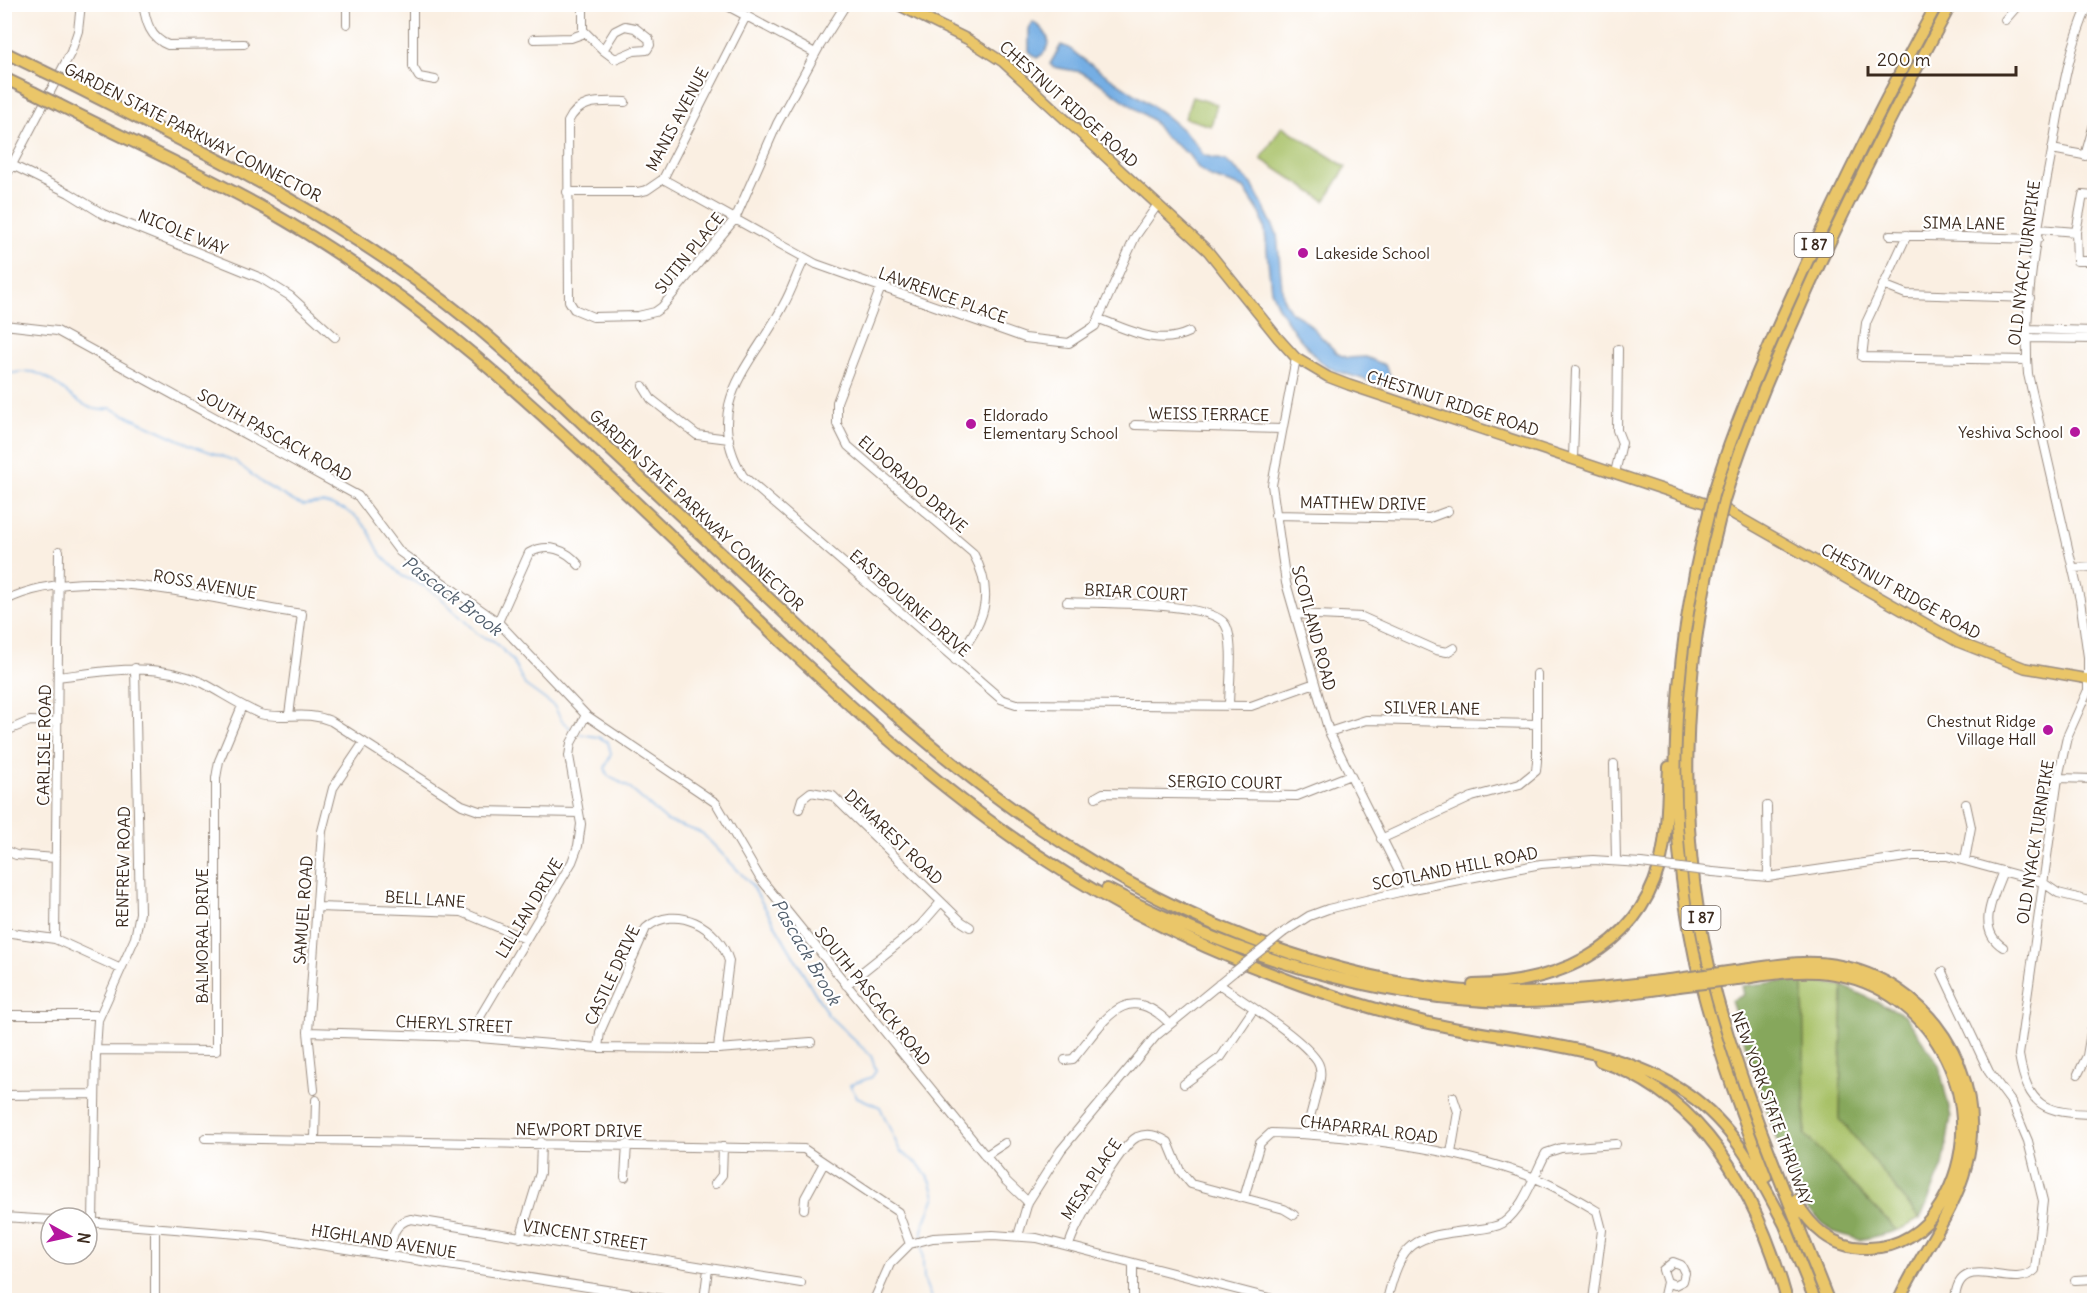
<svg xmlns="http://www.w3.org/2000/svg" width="2099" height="1305" font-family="Delius,sans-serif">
	<rect width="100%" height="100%" fill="#fff"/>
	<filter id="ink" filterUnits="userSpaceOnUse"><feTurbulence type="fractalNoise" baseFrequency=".0167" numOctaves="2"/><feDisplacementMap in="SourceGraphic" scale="12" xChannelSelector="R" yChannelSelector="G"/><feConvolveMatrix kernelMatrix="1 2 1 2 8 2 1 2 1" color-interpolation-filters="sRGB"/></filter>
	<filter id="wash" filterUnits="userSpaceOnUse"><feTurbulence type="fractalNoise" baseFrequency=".008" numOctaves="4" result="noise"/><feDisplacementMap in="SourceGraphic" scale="24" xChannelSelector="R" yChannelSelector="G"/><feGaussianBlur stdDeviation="1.35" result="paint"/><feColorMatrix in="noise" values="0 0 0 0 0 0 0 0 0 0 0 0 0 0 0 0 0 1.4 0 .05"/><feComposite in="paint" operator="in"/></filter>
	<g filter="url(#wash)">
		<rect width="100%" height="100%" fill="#faefe2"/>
		<path fill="#a8c167" stroke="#727642" stroke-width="1.5" d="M1192,97L1217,104L1211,126L1185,118Z
			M1282,126L1346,167L1325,201L1261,159Z
			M1803,979L1843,986L1840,1118L1920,1219L1897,1231L1805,1135Z"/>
		<path fill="#86a75c" stroke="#60683d" stroke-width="1.5" d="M1803,979L1805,1135L1897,1231L1860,1240L1831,1231L1806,1207L1773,1129L1731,1001L1744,995L1742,986Z
			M1843,986L1905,1015L1939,1065L1951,1117L1943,1166L1920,1219L1840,1119Z"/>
		<path fill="#75aee4" stroke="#586c81" stroke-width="1.5" d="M1033,22C1049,32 1056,47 1037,58L1029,51V29Z
			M1061,45L1069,48C1103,78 1184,117 1203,155L1226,161L1252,184L1277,234L1283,298L1291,312L1305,320L1338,354L1347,358L1366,357L1385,365L1394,383L1386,386L1336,371L1319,361L1296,334L1278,307L1271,290L1265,231L1261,215L1244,188L1211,177L1199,169L1188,154L1164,136L1153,121L1098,82L1081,72L1053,67L1050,64Z"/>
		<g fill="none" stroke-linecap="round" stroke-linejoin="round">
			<path stroke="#75aee4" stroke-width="1.5" d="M4,375C13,373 24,370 33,372C58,377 84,419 110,408L191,445L235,461L262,483L295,502L303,505L323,503L344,509L357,518L368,530L381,555L402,576L426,587L442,599L480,636L494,641L513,661L525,685L554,706L562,721L575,732
				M579,734L598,737L608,742L611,754L605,768L608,776L627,786L667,821L702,833L751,884L828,1015L871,1056L876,1070L872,1077L850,1085L857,1097L880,1107L900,1151L919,1165L931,1182L935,1196L922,1230V1238
				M922,1243L924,1280L932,1300"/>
		</g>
	</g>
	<g filter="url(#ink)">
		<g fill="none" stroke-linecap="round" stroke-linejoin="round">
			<g stroke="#9a8c80" stroke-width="10">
				<path id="minor" d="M143,4C146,22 150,38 168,45L244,44
					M347,4V24
					M413,4V67L419,77L435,80
					M583,4V30L603,50
					M724,4L815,53
					M2089,4C2067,52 2061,100 2052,151C2039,219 2022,305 2028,374L2080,600L2088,657V690L2067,737L2058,778L2019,1055C2028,1108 2045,1113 2094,1114
					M2005,20L2019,4
					M625,26L635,28L649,39L650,45L647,50L634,51L615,59L603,50L615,31Z
					M534,39L571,38L585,33
					M625,102C602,102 579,98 568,122L569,301L574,309L593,317L638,316L655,312L662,307L735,219L777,124L819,47L846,4
					M2052,149L2094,157
					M2085,156L2094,124
					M12,165L69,193L103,214L261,278L290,296L335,337
					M663,179L816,264L1025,338L1069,343L1095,326L1135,237L1158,204
					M4,180L71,52L78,31L81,4
					M567,192H638L647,190L663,179L746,16
					M2094,196L2083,195L2076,232L2077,261H2094
					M2039,229L2076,232
					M1890,235L2038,239
					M1907,235L1866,323L1862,357L2026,360
					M805,258C797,273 792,290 784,304C753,365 700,403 743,476L1001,699L1016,704L1251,706L1315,683
					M1883,285L1906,294L2030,298
					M881,287L837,402V424L848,446L973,553C997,597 983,623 955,660
					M1099,319C1130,330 1158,347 1189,332
					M4,325L57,331L358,496L400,552L498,622L586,715L716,803L760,878L1006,1181L1028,1202
					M2027,329L2094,331
					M2027,338L2094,339
					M1296,358L1272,485L1286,583L1329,732L1408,890
					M643,386L651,399L697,435L729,439
					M1135,425L1282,429
					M1573,459L1576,370
					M1615,473L1622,443L1617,430L1618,349
					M1275,515L1429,518L1448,511
					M2073,568L2094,567
					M4,601C86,559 214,602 302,614L289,715
					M1067,602C1097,604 1210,601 1225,624C1235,639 1229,687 1229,706
					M1295,614L1362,617L1436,650L1447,652L1454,648
					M498,622L529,553C548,543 566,549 579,565
					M58,677C107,671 155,661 203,683C222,693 239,705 260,714C285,720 305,710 331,721L462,805L479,811L579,813
					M4,732L30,721L57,722
					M1329,732L1366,720L1537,724
					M1614,764L1616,860
					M2058,778L2094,779
					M1096,797L1103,793L1297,796L1350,775
					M1767,806L1768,877
					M799,809L802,799L811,792L833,796L962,922L970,927
					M1381,839L1472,797L1520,784L1536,771L1537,761V674
					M4,850L16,855L56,858
					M1965,860L1971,827L1966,804
					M1713,872L1768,877L1913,856H1947L2042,882L2058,893L2094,902
					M318,907L462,912L526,939
					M4,932L55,939L121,969
					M1284,932L1309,916L1328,909L1408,890L1541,864L1593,860L1641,863
					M55,939L59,551
					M2003,947C1975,929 1994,895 2003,871
					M1942,972L1989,1072L2012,1103L2028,1141L2043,1201L2035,1270C2011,1293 1958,1247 1955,1300
					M1219,984C1246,1004 1299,1035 1317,1061C1321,1067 1321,1072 1320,1079L1306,1132
					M846,985L920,926L941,902
					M4,1015H100
					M308,1032L468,1037L598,1048L718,1049L811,1042
					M468,1037L572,862L578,846L581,824L569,756L571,743L586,715
					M598,1048L600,1032L646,928C676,903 719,927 729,961L718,1049
					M96,1050L216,1051V778L219,761L242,706
					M1065,1060L1073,1059C1103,1024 1124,977 1170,1024
					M2078,1074L2087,1056L2094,1015
					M1184,1084L1221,1057L1253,1010
					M314,1090L308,1032L322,831L333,788L364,742
					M4,1095L95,1094
					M205,1138L804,1149L898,1212L910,1244
					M315,1139L316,1100
					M1451,1153L1458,1112L1453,1097
					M985,1156L1005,1143
					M625,1177L627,1144
					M715,1184L722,1175L723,1147
					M1244,1198L1260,1143L1271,1133C1353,1135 1454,1148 1532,1177C1554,1185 1577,1199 1597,1211L1602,1230L1593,1300
					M804,1209L805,1198L824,1163
					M4,1217L51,1220
					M87,1222L263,1236L670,1300
					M93,1222L96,1050L98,1020L135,938L140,913L135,668
					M155,1227V1300
					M1018,1236L1028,1202L1061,1150L1156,1036L1234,972
					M520,1238L540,1173L541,1142
					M1069,1246C1073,1227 1120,1146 1137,1137C1148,1132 1159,1136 1168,1142L1180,1171L1191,1184L1284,1209L1294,1215
					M389,1256C392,1240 392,1223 411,1219L801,1283
					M1133,1264V1300
					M2075,1280L2094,1279
					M704,1300L708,1269
					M874,1300L890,1264L910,1244L933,1238L993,1235L1037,1238L1277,1300
					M1387,1300C1402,1240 1413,1237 1472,1230C1481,1229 1495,1228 1503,1223C1524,1208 1534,1175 1546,1153L1561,1148L1616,1144
					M1663,1300L1667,1282L1663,1270L1673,1262L1681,1265L1685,1273L1683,1281L1675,1285L1667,1282"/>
			</g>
			<g stroke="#9a8c80" stroke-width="12">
				<path id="major" d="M896,4L967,39L1003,62L1208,251L1278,338L1296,358L1328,377L1349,385L1728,511L1958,642L2025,668L2094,680"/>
			</g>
			<g stroke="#9a8c80" stroke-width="14">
				<path id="highway" d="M4,52L43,71
					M4,78L33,92
					M70,84C213,156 346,221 472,323C516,359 557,399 599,439C664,500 729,561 794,622C932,753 1065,867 1245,937C1320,966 1397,986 1477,992C1544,996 1611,987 1677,979
					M59,105C128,140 199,172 267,210C341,252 410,301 475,356C582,447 682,548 785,645C891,745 998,840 1128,909C1222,958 1322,997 1425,1022C1509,1042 1616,1043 1688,1094C1737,1128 1760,1178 1787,1229
					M1713,495C1734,425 1763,359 1793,293C1837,194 1885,99 1937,4
					M1724,500C1746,427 1777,358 1808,289C1852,192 1900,98 1951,4
					M1709,512C1669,666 1663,829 1701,984C1718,1050 1741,1114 1766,1177
					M1720,517C1680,673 1674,842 1717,998C1746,1102 1789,1201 1828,1300
					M1107,889C1231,953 1372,1000 1512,1002C1568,1003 1623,994 1679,986
					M1735,971C1768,967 1802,959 1835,965C1928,980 1990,1074 1966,1166C1954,1214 1919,1255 1899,1300
					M1737,979C1767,975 1798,969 1828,973C1936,986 1997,1111 1941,1204C1925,1231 1898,1249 1866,1248C1832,1248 1811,1227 1795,1200
					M1473,985C1554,984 1635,951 1659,867C1668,834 1667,800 1669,767
					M1600,1061C1706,1096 1759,1199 1787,1300
					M1784,1223L1815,1300"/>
			</g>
			<use href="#minor" stroke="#fff" stroke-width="8"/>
			<use href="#major" stroke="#eac669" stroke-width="9"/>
			<use href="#highway" stroke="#eac669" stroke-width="10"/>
			<g stroke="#9a8c80" stroke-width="10" stroke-linecap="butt">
				<path id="minor-bridge" d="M1641,863L1713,872
					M1234,972L1284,932"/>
			</g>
			<g stroke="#9a8c80" stroke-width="14" stroke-linecap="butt">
				<path id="highway-bridge" d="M43,71L70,84
					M33,92L59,105
					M1709,512L1713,495
					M1720,517L1724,500
					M1677,979L1735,971
					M1679,986L1737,979"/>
			</g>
			<use href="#minor-bridge" stroke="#fff" stroke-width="8"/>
			<use href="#highway-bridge" stroke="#eac669" stroke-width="10"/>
		</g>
	</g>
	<g fill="#b5179e" stroke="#fff" stroke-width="2">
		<circle cx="1303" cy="253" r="6"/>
		<circle cx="971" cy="424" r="6"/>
		<circle cx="2075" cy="432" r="6"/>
		<circle cx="2048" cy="730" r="6"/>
	</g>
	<g text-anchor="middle" stroke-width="4.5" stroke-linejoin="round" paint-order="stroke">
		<g fill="#fff" stroke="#766a62" stroke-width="1.5">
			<rect x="1794.5" y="233" width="39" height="24" rx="4.5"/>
			<rect x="1681.5" y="906" width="39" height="24" rx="4.5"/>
		</g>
		<g font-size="15" font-weight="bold" fill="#3b2a1e">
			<text x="1814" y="250">I 87</text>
			<text x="1701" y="923">I 87</text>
		</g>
		<g font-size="16" fill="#3b2a1e" stroke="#fff">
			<text transform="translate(1069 104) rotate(42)" y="6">CHESTNUT RIDGE ROAD</text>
			<text transform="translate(677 119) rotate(-62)" y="6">MANIS AVENUE</text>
			<text transform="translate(193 132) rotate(27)" y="6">GARDEN STATE PARKWAY CONNECTOR</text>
			<text transform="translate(1964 223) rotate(1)" y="6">SIMA LANE</text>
			<text transform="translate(183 232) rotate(22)" y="6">NICOLE WAY</text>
			<text transform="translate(689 253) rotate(-51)" y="6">SUTIN PLACE</text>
			<text transform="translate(2024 263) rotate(-83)" y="6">OLD NYACK TURNPIKE</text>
			<text transform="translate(943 295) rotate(20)" y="6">LAWRENCE PLACE</text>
			<text transform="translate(1453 403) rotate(18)" y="6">CHESTNUT RIDGE ROAD</text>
			<text transform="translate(1209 414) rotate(1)" y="6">WEISS TERRACE</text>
			<text transform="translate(275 435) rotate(29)" y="6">SOUTH PASCACK ROAD</text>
			<text transform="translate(913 484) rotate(41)" y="6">ELDORADO DRIVE</text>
			<text transform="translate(1363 503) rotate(1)" y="6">MATTHEW DRIVE</text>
			<text transform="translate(697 510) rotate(43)" y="6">GARDEN STATE PARKWAY CONNECTOR</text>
			<text transform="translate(205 584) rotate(10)" y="6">ROSS AVENUE</text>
			<text transform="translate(1901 591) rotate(29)" y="6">CHESTNUT RIDGE ROAD</text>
			<text transform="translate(1136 592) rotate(3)" y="6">BRIAR COURT</text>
			<text transform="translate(910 603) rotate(41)" y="6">EASTBOURNE DRIVE</text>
			<text transform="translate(1314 628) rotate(75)" y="6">SCOTLAND ROAD</text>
			<text transform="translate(1432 708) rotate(1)" y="6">SILVER LANE</text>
			<text transform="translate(44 745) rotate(-89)" y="6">CARLISLE ROAD</text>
			<text transform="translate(1225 782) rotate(1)" y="6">SERGIO COURT</text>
			<text transform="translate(894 837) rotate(44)" y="6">DEMAREST ROAD</text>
			<text transform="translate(2035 842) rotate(-81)" y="6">OLD NYACK TURNPIKE</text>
			<text transform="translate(123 867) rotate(-89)" y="6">RENFREW ROAD</text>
			<text transform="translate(1455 868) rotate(-11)" y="6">SCOTLAND HILL ROAD</text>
			<text transform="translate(425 899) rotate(4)" y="6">BELL LANE</text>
			<text transform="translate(529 908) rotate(-59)" y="6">LILLIAN DRIVE</text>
			<text transform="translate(303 910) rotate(-86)" y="6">SAMUEL ROAD</text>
			<text transform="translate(202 936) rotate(-90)" y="6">BALMORAL DRIVE</text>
			<text transform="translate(612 975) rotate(-65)" y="6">CASTLE DRIVE</text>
			<text transform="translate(873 996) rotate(51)" y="6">SOUTH PASCACK ROAD</text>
			<text transform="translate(454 1024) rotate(3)" y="6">CHERYL STREET</text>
			<text transform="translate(1772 1108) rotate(70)" y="6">NEW YORK STATE THRUWAY</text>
			<text transform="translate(1369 1129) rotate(7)" y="6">CHAPARRAL ROAD</text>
			<text transform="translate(579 1130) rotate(1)" y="6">NEWPORT DRIVE</text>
			<text transform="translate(1091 1179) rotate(-56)" y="6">MESA PLACE</text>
			<text transform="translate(585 1235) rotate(9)" y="6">VINCENT STREET</text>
			<text transform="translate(384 1241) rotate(9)" y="6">HIGHLAND AVENUE</text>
		</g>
		<g font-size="16" fill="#3b2a1e" stroke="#fff" text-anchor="start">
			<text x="1315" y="259">Lakeside School</text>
			<text x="983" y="421">Eldorado<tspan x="983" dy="18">Elementary School</tspan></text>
			<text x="2063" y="438" text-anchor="end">Yeshiva School</text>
			<text x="2036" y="727" text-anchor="end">Chestnut Ridge<tspan x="2036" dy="18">Village Hall</tspan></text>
		</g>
		<g font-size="18" font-style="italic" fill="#525f6d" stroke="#fff">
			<text transform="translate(452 596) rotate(37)" y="6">Pascack Brook</text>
			<text transform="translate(806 952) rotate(60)" y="6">Pascack Brook</text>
		</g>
	</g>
	<rect width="2099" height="1305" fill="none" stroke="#fff" stroke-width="24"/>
	<g transform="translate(69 1236) rotate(98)"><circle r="28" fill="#ffffff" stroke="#b1aaa5" stroke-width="1.5"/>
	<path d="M0-4.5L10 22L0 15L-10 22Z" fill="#b5179e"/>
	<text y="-9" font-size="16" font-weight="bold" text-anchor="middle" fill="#3b2a1e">N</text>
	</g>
	<path d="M1868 66v9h148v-9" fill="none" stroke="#3b2a1e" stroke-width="3"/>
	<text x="1877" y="66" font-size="18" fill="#3b2a1e" stroke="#ffffff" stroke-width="4.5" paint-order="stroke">200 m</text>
</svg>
